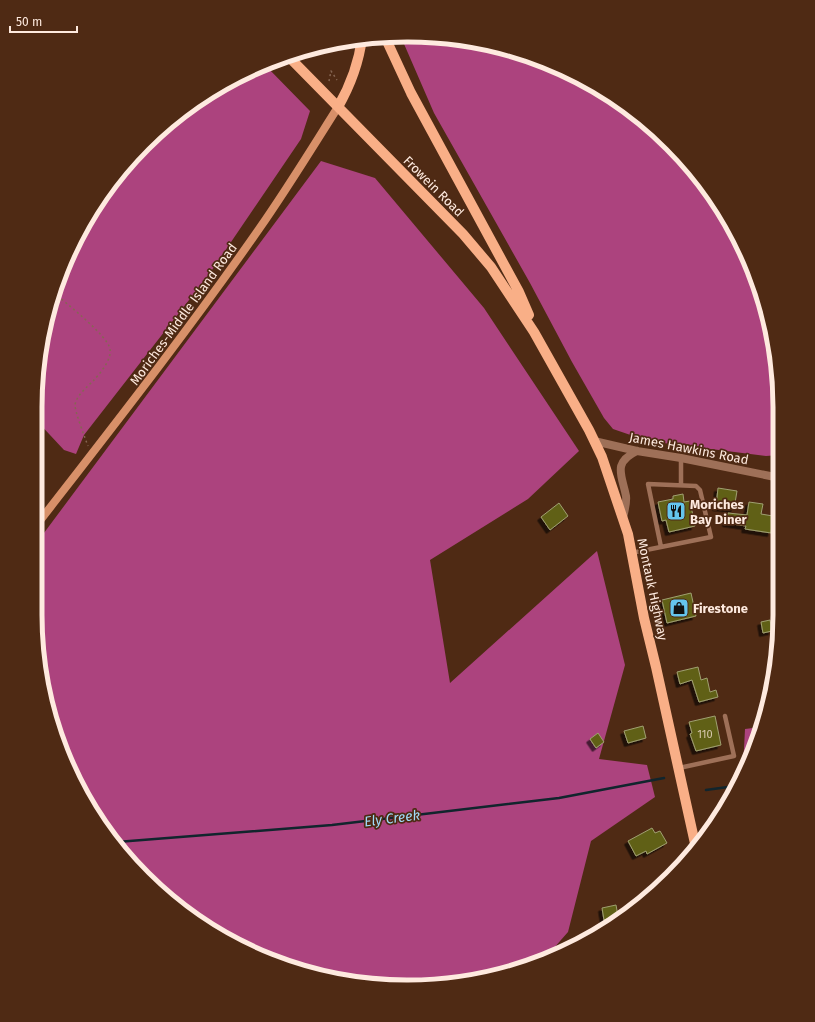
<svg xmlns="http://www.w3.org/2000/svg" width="815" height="1022" font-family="'Fira Sans',sans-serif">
	<defs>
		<filter id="shadow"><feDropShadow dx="-3.5" dy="3.5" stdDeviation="0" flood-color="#0009"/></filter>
	</defs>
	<rect width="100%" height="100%" fill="#4f2a14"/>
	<path fill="#ac437e" d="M432,36L504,48L572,74L634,112L688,162L730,221L760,288L779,383V455L766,456L648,441L613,429L604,418L572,362L530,283L434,113L401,37Z
		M265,65L310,111L301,139L210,273L84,435L76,454L64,450L36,420V383L55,288L85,221L127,162L221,85Z
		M321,161L375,178L484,308L579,451L528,499L430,560L450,683L597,551L625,665L599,759L647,765L655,797L591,841L568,932L546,957L504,974L407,987L339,978L299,969L221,937L144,878L85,801L48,711L35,615V545Z
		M761,727L752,757L745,768H743L745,729Z"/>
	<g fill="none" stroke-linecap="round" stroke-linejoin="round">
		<path stroke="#11252d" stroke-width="2.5" d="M706,790L735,786
			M117,842L332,825L559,798L664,778"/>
	</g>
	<path fill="#616019" stroke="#9fa070" filter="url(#shadow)" d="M718,488L737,491L734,509L716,507Z
		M683,494L684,502L690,501L695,526L669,532L666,520L662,521L658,502L673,499V496Z
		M749,502L763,504L761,514L773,516L771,533L745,529L746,526L726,523L728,513L747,515Z
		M559,503L568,516L550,530L541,517Z
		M691,593L696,616L667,623L662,600Z
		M770,620L772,631L763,633L761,622Z
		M698,667L701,680L707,678L710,692L716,690L718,697L699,702L692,680L680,684L677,672Z
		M715,716L721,745L696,751L690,734L692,733L689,722Z
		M643,726L646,738L628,743L624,731Z
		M598,733L604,742L596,748L590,739Z
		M652,828L655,833L660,831L667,843L647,854L646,851L636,856L628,841Z
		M616,905L618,916L617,917V920L608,923L607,919L604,920L602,908Z"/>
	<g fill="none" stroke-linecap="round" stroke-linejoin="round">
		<path stroke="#866653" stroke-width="1.5" stroke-dasharray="2 3" stroke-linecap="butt" d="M329,81L331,71L337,80
			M54,293C66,303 108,336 110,349C112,359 100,374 93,381C87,387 76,396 75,405C75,412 85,438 88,446"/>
		<path stroke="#9e7058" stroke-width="4.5" d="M681,485V458
			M631,553L711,537L700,490L696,486L648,484L661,547
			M679,768L734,756L725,716"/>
		<path stroke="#9e7058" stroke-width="8" d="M594,441L637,451L681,458L780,478
			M623,518C624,512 627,503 626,496C622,475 612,463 637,451"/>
		<path stroke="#d89069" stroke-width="8" d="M35,527C111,429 188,331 259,229C287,189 312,148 338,107"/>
		<path stroke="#f9af87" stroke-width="10" d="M385,37L411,93L519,292L529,315
			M287,55L463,234L491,267L534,332L589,430L602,457L628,534L644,618L656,667L696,848
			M338,107C350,86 359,62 362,38"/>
	</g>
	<defs>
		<g id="restaurant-square" transform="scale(1)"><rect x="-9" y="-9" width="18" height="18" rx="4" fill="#65c5ee" stroke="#4f2a14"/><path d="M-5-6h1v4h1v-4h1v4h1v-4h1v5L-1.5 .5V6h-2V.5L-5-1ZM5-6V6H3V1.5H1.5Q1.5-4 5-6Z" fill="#111"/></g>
		<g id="shop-square" transform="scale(1)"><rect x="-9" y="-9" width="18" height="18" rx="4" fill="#65c5ee" stroke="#4f2a14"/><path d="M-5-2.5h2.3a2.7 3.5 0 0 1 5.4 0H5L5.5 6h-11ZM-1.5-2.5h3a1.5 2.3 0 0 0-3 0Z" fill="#111"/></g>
	</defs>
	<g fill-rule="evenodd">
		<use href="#restaurant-square" x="676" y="511"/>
		<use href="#shop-square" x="679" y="608"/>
	</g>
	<g text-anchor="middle" stroke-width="3.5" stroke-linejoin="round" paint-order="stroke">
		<g font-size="11" fill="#d7c8ae">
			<text x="705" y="738">110</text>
		</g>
		<g font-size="13" fill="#feeadf" stroke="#4f2a14">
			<text transform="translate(434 186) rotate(45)" y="5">Frowein Road</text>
			<text transform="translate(183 314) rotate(-54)" y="5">Moriches-Middle Island Road</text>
			<text transform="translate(689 448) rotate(11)" y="5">James Hawkins Road</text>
			<text transform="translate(653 589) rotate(78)" y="5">Montauk Highway</text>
		</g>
		<g font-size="13" font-weight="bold" fill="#feeadf" stroke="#4f2a14" text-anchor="start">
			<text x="690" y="509">Moriches<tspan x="690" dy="15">Bay Diner</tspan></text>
			<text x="693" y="613">Firestone</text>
		</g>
		<g font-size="14" font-style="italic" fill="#a0dcf9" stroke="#4f2a14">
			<text transform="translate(392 818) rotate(-7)" y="5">Ely Creek</text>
		</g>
	</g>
	<path d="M0 0H815V1022H0ZM407 42H408A365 365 0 0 1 773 407V615A365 365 0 0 1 408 980H407A365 365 0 0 1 42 615V407A365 365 0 0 1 407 42Z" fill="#4f2a14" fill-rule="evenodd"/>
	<path fill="none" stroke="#feeadf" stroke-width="5" d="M407 42H408A365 365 0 0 1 773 407V615A365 365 0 0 1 408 980H407A365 365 0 0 1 42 615V407A365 365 0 0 1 407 42Z"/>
	<path d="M10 26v6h67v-6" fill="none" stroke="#feeadf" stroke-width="2"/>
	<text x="16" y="26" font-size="12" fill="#feeadf" stroke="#4f2a14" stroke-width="3" paint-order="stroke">50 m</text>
</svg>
